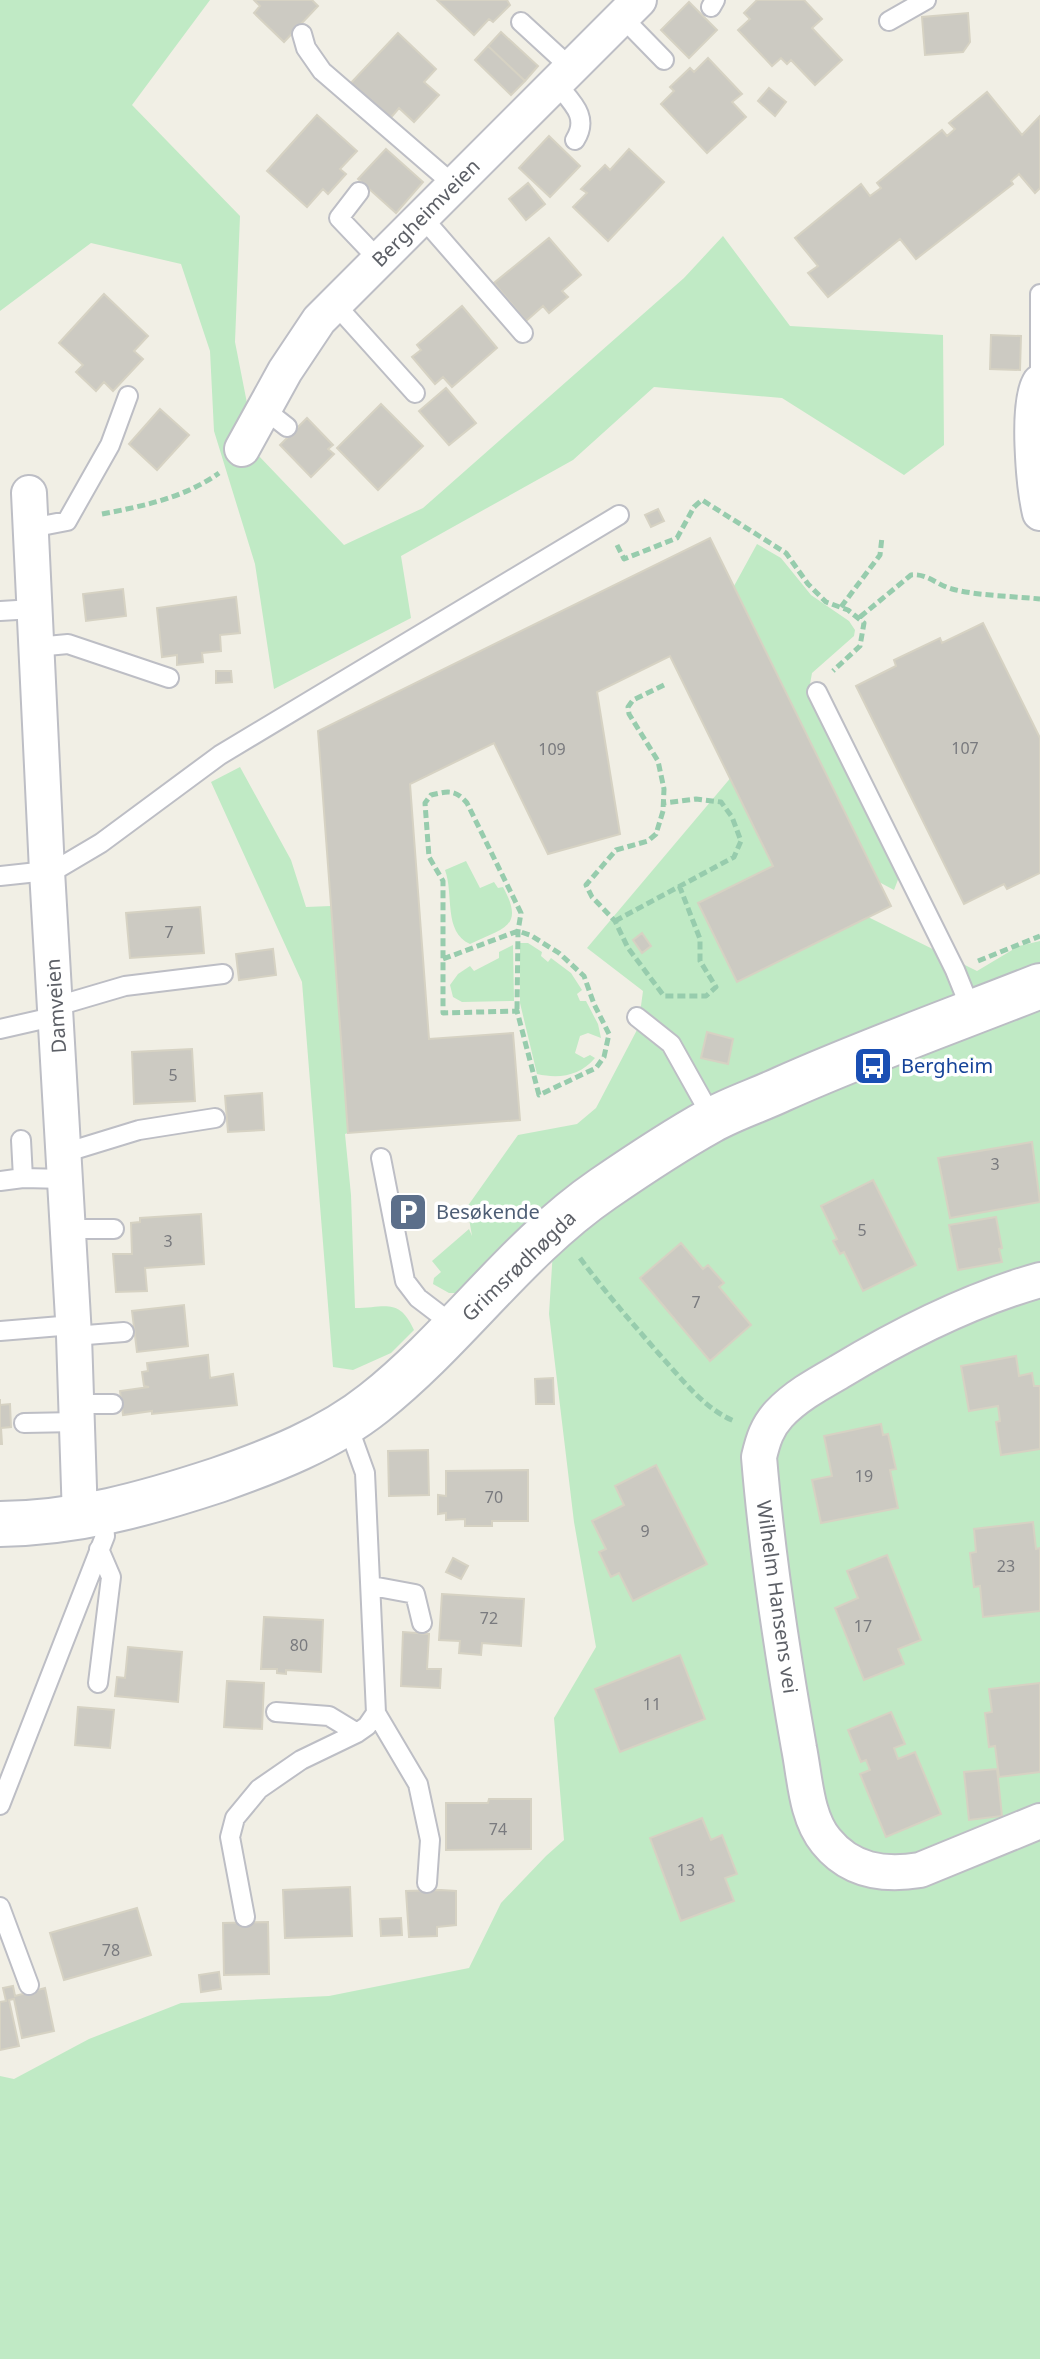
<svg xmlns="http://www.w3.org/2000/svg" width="1040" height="2359" font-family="'Noto Sans',sans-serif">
	<rect width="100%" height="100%" fill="#f1efe5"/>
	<path fill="#c0eac5" d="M0,0H210L132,105L240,216L235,342L257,454L344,545L423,508L684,278L723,236L790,326L943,335L944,445L904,475L782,398L654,387L573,460L401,556L411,618L274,689L255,564L214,431L210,351L181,264L91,243L0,311Z
		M757,544L781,558L811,595L849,621L855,630L854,636L812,673L809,690L899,877L894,890L879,882L734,586Z
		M749,756L860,913L977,971L1019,946L1040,941V2359H0V2076L14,2079L89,2039L181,2003L329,1996L469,1968L501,1903L546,1856L564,1840L554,1718L596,1647L574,1522L549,1314L556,1202L459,1293H449L433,1284L434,1278L441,1272L432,1261L469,1229L472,1236L467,1207L518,1135L577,1124L596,1108L638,1028L643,991L587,948Z
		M240,767L291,860L306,907L331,906L348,1133L345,1134L351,1195L355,1308C385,1308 399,1297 414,1330L391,1353L353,1370L333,1367L302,982L211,782Z
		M466,861L480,888L494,882L498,888L503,887C525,927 504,928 470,944C443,932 454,894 445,870Z
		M520,943H528L542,952L541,956L548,962L551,958L571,973L582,990L577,994L580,1001H586L598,1024L601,1038L588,1033L580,1036L575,1053L584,1058L590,1055L595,1058C580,1076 559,1079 537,1074L520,1003Z
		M513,945L514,1001L462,1002L453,997L450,985L458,974L470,966L474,971L499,958V952Z"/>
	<path fill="#cccac2" stroke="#d6d2c3" stroke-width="2" d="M254,0H312L318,6L284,42L254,13L260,6Z
		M437,0H507L510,5L493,22L489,19L474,35Z
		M757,0H804L822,19L812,28L842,60L815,85L791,60L787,64L781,58L772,66L738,30L750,19L744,13Z
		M689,2L717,30L689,58L661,30Z
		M968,13L970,42L963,52L925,55L922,17Z
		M501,32L538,66L525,81L488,46Z
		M398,33L436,69L424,82L439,95L414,122L399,108L388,121L349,85Z
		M488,46L525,81L511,95L475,60Z
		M708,58L742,94L732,102L746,117L707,153L661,104L674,91L670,87L690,68L694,72Z
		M769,88L786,102L775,116L758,101Z
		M987,92L1022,135L1040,116V188L1035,193L1019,174L1011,181L1013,184L916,259L900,239L828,297L808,273L818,266L795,238L861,184L870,196L881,188L877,183L942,130L947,136L955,129L949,123Z
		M317,115L357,151L340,169L346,174L328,194L323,189L307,207L267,171Z
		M549,136L580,166L550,197L519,168Z
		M386,149L423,182L396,213L358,179Z
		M629,149L664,182L608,241L573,207L587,193L581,189L605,165L610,170Z
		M528,183L545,204L526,220L509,199Z
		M549,238L581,275L562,291L568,297L549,313L543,306L526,321L494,283Z
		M104,294L148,336L134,351L143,359L113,391L104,382L96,391L76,372L83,365L59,343Z
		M462,306L497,348L452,387L443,377L435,384L412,357L421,350L417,345Z
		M991,335L1021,336L1020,370L990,369Z
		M446,388L476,423L449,445L419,411Z
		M381,404L423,446L378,490L337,448Z
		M160,409L189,435L157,470L129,444Z
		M307,418L333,445L328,449L334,454L311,477L280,445Z
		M658,509L664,521L651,527L645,515Z
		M710,538L891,906L737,982L698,903L773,866L670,656L597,692L620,834L548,854L494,743L410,784L429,1039L513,1033L520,1120L348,1133L318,731Z
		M123,589L126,616L86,621L83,594Z
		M236,597L240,633L220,635L221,651L202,653L203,662L177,665V655L162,657L157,608Z
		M983,623L1040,738V873L1007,889L1004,884L964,904L856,686L896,666L894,660L940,638L942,643Z
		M216,671H231L232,682L216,683Z
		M200,907L204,953L130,958L126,913Z
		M642,933L651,946L642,953L633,940Z
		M273,949L276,975L239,980L236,954Z
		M707,1032L733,1039L728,1064L701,1058Z
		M192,1049L195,1101L134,1104L132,1052Z
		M262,1093L264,1130L228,1132L225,1096Z
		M1032,1142L1040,1202L950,1218L938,1158Z
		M873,1180L916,1265L863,1291L844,1252L840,1254L833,1241L837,1239L821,1206Z
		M201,1214L204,1264L145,1268L147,1291L116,1292L113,1254H132L131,1223L140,1222V1218Z
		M996,1217L1002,1248L999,1249L1002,1262L958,1270L949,1225Z
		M681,1243L703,1269L708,1265L724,1283L719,1287L751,1325L710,1361L640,1278Z
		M184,1305L188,1346L137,1352L132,1311Z
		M208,1355L210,1378L233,1374L237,1405L152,1414V1411L123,1415L120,1391L149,1387L144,1386L142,1372L148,1371L147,1363Z
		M1016,1356L1019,1376L1032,1373L1034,1386H1040V1449L1001,1455L996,1422L1000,1421L998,1406L969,1411L961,1366Z
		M553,1378L554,1404H536L535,1379Z
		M0,1399V1405L10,1404L11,1427L1,1428L2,1444H0Z
		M881,1424L883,1435L888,1434L896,1469L890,1470L898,1508L821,1523L812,1480L832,1476L824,1436Z
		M428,1450L429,1495L389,1496L388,1451Z
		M656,1465L707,1564L633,1601L619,1573L611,1577L599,1552L606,1549L592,1521L624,1505L615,1486Z
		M528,1470V1521H492V1526H465V1519L446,1520V1513L438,1514V1495L446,1496V1471Z
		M1033,1522L1036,1549L1040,1548V1611L983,1617L980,1586L974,1587L970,1553L976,1552L974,1529Z
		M887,1555L921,1640L898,1649L904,1664L864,1680L835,1608L858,1598L847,1571Z
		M453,1558L468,1566L461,1579L446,1572Z
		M442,1594L524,1599L521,1646L482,1643L481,1655L459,1653L460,1641L439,1640Z
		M264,1617L323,1620L321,1672L286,1670V1674L277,1673V1669H261Z
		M403,1632L429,1634L427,1669H441L440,1688L401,1686Z
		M128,1647L182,1652L178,1702L115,1696L117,1677L125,1678Z
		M680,1655L705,1719L620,1752L595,1689Z
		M227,1681L264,1683L262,1729L224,1727Z
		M1040,1683V1772L999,1777L995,1746L989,1747L985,1713L992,1712L989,1689Z
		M78,1707L114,1710L110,1748L75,1745Z
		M891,1712L905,1744L894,1748L898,1759L915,1752L941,1814L886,1837L860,1774L870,1770L866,1760L861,1762L848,1730Z
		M997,1769L1002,1816L969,1820L964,1772Z
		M489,1799H531V1849L446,1850V1803H488Z
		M702,1818L711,1840L722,1835L737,1874L725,1878L734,1901L681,1921L650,1838Z
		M350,1887L352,1936L285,1938L283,1890Z
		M441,1890L456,1891V1925L437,1927V1936L409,1937L406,1891Z
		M137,1908L151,1955L64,1980L50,1933Z
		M401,1918L402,1935L381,1936L380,1919Z
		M268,1922L269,1974L224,1975L223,1923Z
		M219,1972L221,1989L201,1992L199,1975Z
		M13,1986L15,1996L45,1988L54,2031L22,2038L14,1999L9,2000L19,2046L0,2050V2002L6,2001L3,1988Z"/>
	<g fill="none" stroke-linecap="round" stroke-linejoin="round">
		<g stroke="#bdbec5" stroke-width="22">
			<path id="lane" d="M711,7L715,0
				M622,17L664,60
				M889,21L926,0
				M521,22L571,68
				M302,34L306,48L322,71L454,185
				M556,83C571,102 590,116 575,140
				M359,192L339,218L379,260
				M422,217L523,333
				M1040,294V376
				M335,304L415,393
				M264,409L287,427
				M31,528L67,521L110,445L128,396
				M0,611L34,609
				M36,647L68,644L169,678
				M817,692L955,970L972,1012
				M47,875L101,843L220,755L619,515
				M0,876L47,871
				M57,1006L125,986L223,974
				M637,1017L671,1044L713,1119
				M0,1029L57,1016
				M21,1140L23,1178
				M64,1153L139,1130L215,1118
				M381,1158L405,1281L418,1298L456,1327
				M0,1181L23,1178L66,1179
				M68,1229H114
				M0,1331L73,1325
				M74,1336L124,1332
				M76,1404H113
				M24,1423L77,1422
				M372,1586L415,1594L422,1623
				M98,1683L111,1577L99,1549
				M276,1712L329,1716L357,1733
				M376,1713L418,1784L430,1840L427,1883
				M0,1805L105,1536L103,1514
				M0,1907L29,1985
				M245,1917L230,1837L235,1818L259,1789L301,1760L357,1733L367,1726L376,1713L365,1473L347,1423"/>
		</g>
		<g stroke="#bdbec5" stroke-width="38">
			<path id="street" d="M1040,382C1026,402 1034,488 1040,513
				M242,449L285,371L319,320L639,0
				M29,493L47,871L74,1336L80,1518
				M1040,1280C969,1300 902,1334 839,1372C818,1384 796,1396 779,1414C767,1427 763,1440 759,1457C767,1554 782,1652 799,1748C805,1778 806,1817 826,1841C850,1871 884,1876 920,1870L1040,1821"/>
		</g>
		<g stroke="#bbbdc4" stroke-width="48">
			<path id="secondary" d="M0,1524C77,1523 145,1504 218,1480C272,1461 329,1439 374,1403C456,1338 517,1248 603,1189C638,1165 674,1141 710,1121C733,1108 759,1100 782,1089C867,1051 954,1020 1040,986"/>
		</g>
		<path stroke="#97ccad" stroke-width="5" stroke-dasharray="8 4" stroke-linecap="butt" d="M102,514C143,506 184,498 219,473
			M617,545L624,559L677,538L694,507L702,500L786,553L808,584L826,602L848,610L864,623L860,646L833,671
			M841,607L880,555L882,537
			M860,617L911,575C927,573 937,585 952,589C979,596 1011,596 1040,599
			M664,685L633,700L628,707L629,714L658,761L664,789L663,811L656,834L648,841L616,850L586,885L592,897L615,921L628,948L664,996H706L716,987L700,961V939L679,885
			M615,921L734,857L741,841L732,817L721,802L696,799L664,803
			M443,959L518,931L530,935L559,953L584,976L594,1004L609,1034L604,1057L596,1068L539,1095L517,1011L443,1013V881L429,857L425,803L431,795C448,791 455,789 467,803L521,913L518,931L517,1011
			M978,961L1040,936
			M580,1258C605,1292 632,1323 660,1355C682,1379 703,1408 734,1421"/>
		<use href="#lane" stroke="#fff" stroke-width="18"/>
		<use href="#street" stroke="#fff" stroke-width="34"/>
		<use href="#secondary" stroke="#fff" stroke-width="44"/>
	</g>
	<defs>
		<g id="bus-square" transform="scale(2)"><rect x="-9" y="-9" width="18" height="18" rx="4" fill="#1a4fb4" stroke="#fff"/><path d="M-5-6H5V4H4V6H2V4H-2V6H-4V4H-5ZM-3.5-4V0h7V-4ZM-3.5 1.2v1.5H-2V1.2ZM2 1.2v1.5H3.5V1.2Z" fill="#fff"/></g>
		<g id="parking-square" transform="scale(2)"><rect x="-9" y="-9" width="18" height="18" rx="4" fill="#5c6f8a" stroke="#fff"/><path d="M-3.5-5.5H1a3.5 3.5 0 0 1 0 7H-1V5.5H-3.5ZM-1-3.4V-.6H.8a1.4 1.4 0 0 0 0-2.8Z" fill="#fff"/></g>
	</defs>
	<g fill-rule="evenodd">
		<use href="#bus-square" x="873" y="1066"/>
		<use href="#parking-square" x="408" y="1212"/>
	</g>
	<g text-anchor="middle" stroke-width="7" stroke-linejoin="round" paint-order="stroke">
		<g font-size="16" fill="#797a7e">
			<text x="965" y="754">107</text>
			<text x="552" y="755">109</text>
			<text x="169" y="938">7</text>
			<text x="173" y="1081">5</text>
			<text x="995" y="1170">3</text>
			<text x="862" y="1236">5</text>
			<text x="168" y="1247">3</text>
			<text x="696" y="1308">7</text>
			<text x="864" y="1482">19</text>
			<text x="494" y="1503">70</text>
			<text x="645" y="1537">9</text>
			<text x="1006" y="1572">23</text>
			<text x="489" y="1624">72</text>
			<text x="863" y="1632">17</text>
			<text x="299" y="1651">80</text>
			<text x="652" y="1710">11</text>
			<text x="498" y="1835">74</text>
			<text x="686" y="1876">13</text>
			<text x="111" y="1956">78</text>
		</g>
		<g font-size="20" fill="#5d6067" stroke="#fff">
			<text transform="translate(426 213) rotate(-45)" y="7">Bergheimveien</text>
			<text transform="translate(56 1006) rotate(-94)" y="7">Damveien</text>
			<text transform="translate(519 1266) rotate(-44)" y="7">Grimsrødhøgda</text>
			<text transform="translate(777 1597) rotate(82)" y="7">Wilhelm Hansens vei</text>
		</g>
		<g font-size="20" fill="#164399" stroke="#fff" text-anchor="start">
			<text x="901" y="1073">Bergheim</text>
		</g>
		<g font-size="20" fill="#4e5e75" stroke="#fff" text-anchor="start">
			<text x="436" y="1219">Besøkende</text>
		</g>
	</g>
</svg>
